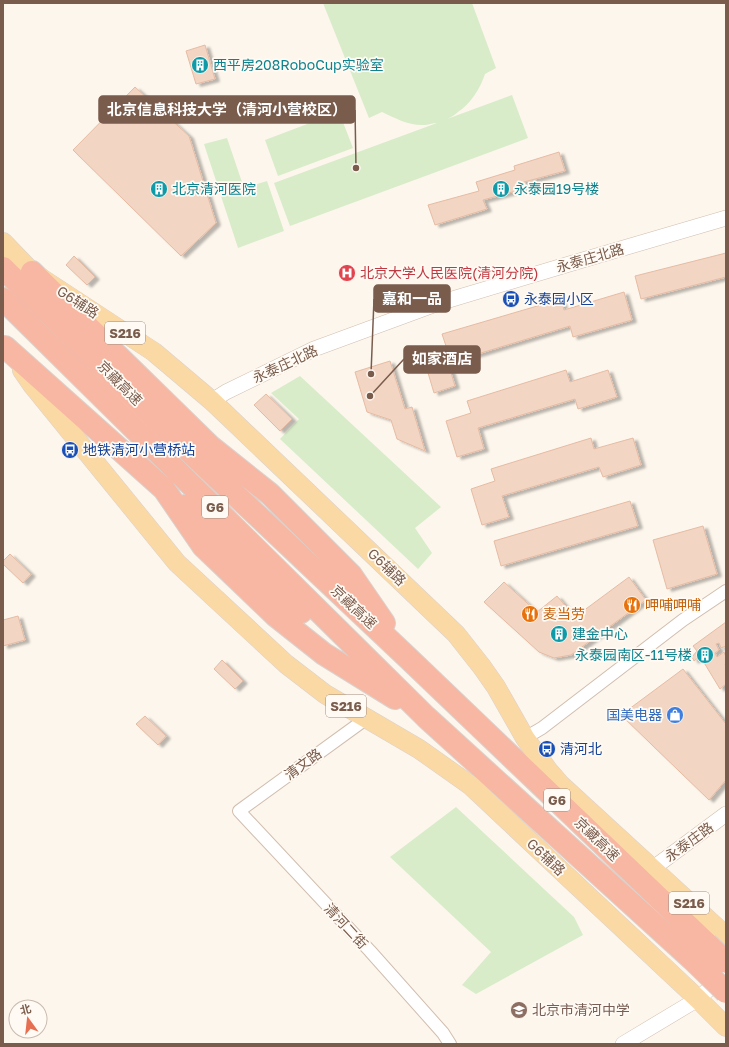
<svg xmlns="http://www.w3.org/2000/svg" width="729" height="1047" font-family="'Golos Text','Noto Sans SC',sans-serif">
	<defs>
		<filter id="shadow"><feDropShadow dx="4.5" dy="2.5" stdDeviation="1" flood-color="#0004"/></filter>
	</defs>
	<rect width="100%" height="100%" fill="#fdf6ec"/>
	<path fill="#d8ecc9" d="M323,3H472L496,68L485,74C480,89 471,103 458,112C455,115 451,117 447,119L512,95L528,138L290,226L274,183L437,123C433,123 428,125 424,125C409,126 395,118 382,112L369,118Z
		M339,112L353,148L278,176L265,140Z
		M227,138L244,188L267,181L284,231L238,248L204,144Z
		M300,376L441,507L415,528L432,553L418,569L280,439L299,419L271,393Z
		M456,807L574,917L583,935L476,994L462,985L491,952L390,857Z"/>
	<path fill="#f3d5c3" stroke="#e6bba3" filter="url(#shadow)" d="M205,45L215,79L196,84L186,51Z
		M135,87L189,136L216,223L181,256L73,150Z
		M559,152L565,171L524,182L527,188L483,200L487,209L435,225L428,205L479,191L476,182L515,170L514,166Z
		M726,253V277L641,299L635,276Z
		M74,256L95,277L87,285L66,265Z
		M624,292L632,320L573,337L570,326L448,363L455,386L434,393L423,356L447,349L442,334L561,299L564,310Z
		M390,361L405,409L412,407L425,451L397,439L391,420L367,412L355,372Z
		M566,370L570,382L608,370L617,397L578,409L575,399L478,428L484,449L457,457L446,421L471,413L467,401Z
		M266,394L292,419L280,431L254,405Z
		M591,438L594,449L633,438L641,465L603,477L599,467L502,496L509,517L482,525L471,489L495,481L491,469Z
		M630,501L638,526L501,566L494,541Z
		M703,526L717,574L667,589L653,540Z
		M10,554L31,574L23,583L3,564V561Z
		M629,577L646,600L571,655L554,658L539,652L484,602L504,582L537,612L557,596L575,617Z
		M18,616L25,640L3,646V620Z
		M726,622V646L721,648L719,643L716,644L719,650L715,653L717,657L724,652L726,657V663L725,664L726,666V684L720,689L700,656L694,661L692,657L697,651L693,646Z
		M222,660L243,681L235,689L214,669Z
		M683,669L726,724V780L709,800L621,715Z
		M145,716L166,736L158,745L136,724Z"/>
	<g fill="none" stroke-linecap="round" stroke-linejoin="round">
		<g stroke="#d1beb0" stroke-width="14">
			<path id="minor" d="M367,718L239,811L370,951L443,1033L450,1044
				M525,738L542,728L683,620L726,591"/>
		</g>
		<g stroke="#d1beb0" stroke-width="16">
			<path id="tertiary" d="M212,401L226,392L314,349L439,303L576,262L726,218
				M652,869L726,814
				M623,1044L698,999L726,973"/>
		</g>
		<g stroke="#dad1cd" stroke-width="20">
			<path id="primary" d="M3,242L32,272L154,352L212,401L456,634L482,667L496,687L525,738L548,770L561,785L726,936
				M22,370L33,386L177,563L286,664L325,694L419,749L470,785L698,999L726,1027"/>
		</g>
		<g stroke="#dad1cd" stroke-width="24">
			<path id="motorway" d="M3,268L172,435L407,657L707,944
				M32,272L211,447L270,494L351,575L384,623
				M3,299L426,717L691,958
				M5,347L164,489L203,546L276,616L324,654L395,698
				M185,506L207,524L301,612"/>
		</g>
		<use href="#minor" stroke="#fff" stroke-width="12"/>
		<use href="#tertiary" stroke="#fff" stroke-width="15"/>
		<use href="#primary" stroke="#fbd9a5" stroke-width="19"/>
		<use href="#motorway" stroke="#f7b7a3" stroke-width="22"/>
		<g stroke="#dad1cd" stroke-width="24" stroke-linecap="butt">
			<path id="motorway-bridge" d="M707,944L726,962
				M691,958L726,992"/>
		</g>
		<use href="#motorway-bridge" stroke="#f7b7a3" stroke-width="22"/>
	</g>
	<defs>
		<g id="building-disc" transform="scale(0.9)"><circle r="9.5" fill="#0f9aa8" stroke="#fffaf3"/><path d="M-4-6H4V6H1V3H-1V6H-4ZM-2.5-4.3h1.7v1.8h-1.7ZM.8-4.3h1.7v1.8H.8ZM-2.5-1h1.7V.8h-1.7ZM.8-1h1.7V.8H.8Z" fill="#fff"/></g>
		<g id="hospital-disc" transform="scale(0.9)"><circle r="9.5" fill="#e0444e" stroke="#fffaf3"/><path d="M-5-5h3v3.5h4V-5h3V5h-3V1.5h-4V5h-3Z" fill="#fff"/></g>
		<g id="bus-disc" transform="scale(0.9)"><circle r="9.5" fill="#1a4fb4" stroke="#fffaf3"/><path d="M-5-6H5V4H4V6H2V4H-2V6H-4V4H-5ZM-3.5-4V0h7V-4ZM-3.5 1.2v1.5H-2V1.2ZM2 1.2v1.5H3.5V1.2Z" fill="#fff"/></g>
		<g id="restaurant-disc" transform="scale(0.9)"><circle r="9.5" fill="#e8710a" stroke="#fffaf3"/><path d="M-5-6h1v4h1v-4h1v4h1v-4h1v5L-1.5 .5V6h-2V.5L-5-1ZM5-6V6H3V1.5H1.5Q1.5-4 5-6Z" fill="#fff"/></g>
		<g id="shop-disc" transform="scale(0.9)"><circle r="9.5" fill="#3f7fe0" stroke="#fffaf3"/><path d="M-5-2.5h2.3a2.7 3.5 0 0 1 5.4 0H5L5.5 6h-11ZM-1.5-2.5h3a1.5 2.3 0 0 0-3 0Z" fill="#fff"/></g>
		<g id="school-disc" transform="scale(0.9)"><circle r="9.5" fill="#8d6e63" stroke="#fffaf3"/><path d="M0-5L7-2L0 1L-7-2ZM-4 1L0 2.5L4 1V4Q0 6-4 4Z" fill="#fff"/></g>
	</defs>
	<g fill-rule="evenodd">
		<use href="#building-disc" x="200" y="65"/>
		<use href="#building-disc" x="159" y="189"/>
		<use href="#building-disc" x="501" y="189"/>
		<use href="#hospital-disc" x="347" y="273"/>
		<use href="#bus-disc" x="511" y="299"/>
		<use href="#bus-disc" x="70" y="450"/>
		<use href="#restaurant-disc" x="632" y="605"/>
		<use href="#restaurant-disc" x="530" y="614"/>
		<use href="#building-disc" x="559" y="634"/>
		<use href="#building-disc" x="705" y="655"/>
		<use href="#shop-disc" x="675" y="715"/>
		<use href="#bus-disc" x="547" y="749"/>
		<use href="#school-disc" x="519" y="1010"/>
	</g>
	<g text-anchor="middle" stroke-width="3.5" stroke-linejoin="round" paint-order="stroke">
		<g fill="#fffaf3" stroke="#a28b7f" stroke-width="1">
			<rect x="105" y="322" width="40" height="22" rx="3"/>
			<rect x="202" y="496" width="26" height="22" rx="3"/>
			<rect x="326" y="695" width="40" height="22" rx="3"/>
			<rect x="544" y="789" width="26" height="22" rx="3"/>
			<rect x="669" y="892" width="40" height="22" rx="3"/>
		</g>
		<g font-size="13" font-weight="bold" fill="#7a5c4d">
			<text x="125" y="338">S216</text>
			<text x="215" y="512">G6</text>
			<text x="346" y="711">S216</text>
			<text x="557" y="805">G6</text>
			<text x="689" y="908">S216</text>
		</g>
		<g font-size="14" fill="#0d838f" stroke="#fffaf3" text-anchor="start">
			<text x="213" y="70">西平房208RoboCup实验室</text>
			<text x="172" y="194">北京清河医院</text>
			<text x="514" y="194">永泰园19号楼</text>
			<text x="572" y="639">建金中心</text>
			<text x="692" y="660" text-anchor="end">永泰园南区-11号楼</text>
		</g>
		<g font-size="14" fill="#7a5c4d" stroke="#fffaf3">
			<text transform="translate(590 258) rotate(-16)" y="5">永泰庄北路</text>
			<text transform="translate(78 302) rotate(33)" y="5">G6辅路</text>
			<text transform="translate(285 364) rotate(-25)" y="5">永泰庄北路</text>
			<text transform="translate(120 383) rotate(45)" y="5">京藏高速</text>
			<text transform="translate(387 567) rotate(44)" y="5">G6辅路</text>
			<text transform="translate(354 607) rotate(43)" y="5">京藏高速</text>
			<text transform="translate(303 764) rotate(-36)" y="5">清文路</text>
			<text transform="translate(597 839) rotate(44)" y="5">京藏高速</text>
			<text transform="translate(689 842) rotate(-36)" y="5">永泰庄路</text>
			<text transform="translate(546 857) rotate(43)" y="5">G6辅路</text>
			<text transform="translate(346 926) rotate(47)" y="5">清河二街</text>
		</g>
		<g font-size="14" fill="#be3a42" stroke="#fffaf3" text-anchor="start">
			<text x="360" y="278">北京大学人民医院(清河分院)</text>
		</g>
		<g font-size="14" fill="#164399" stroke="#fffaf3" text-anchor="start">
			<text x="524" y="304">永泰园小区</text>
			<text x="83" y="455">地铁清河小营桥站</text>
			<text x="560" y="754">清河北</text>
		</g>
		<g font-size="14" fill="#c56008" stroke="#fffaf3" text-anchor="start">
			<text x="645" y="610">呷哺呷哺</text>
			<text x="543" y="619">麦当劳</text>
		</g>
		<g font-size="14" fill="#366cbe" stroke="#fffaf3" text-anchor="end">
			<text x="662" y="720">国美电器</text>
		</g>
		<g font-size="14" fill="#785e54" stroke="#fffaf3" text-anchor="start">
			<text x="532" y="1015">北京市清河中学</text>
		</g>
	</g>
	<path fill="none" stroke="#7a5c4d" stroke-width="1.5" d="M356 168L355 110M371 374L374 299M370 396L404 359"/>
	<g fill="#7a5c4d" stroke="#fffaf3" stroke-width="1.5">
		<circle cx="356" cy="168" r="4"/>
		<circle cx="371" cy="374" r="4"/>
		<circle cx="370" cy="396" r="4"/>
	</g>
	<g fill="#7a5c4d" stroke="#7a5c4d" stroke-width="1.5">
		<rect x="99" y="96" width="256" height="27" rx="4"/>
		<rect x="374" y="285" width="76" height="27" rx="4"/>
		<rect x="404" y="346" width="76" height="27" rx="4"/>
	</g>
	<g font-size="15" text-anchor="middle" font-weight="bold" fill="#fff">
		<text x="227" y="115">北京信息科技大学（清河小营校区）</text>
		<text x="412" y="304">嘉和一品</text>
		<text x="442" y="364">如家酒店</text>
	</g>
	<rect width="729" height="1047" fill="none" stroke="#7a5c4d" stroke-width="8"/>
	<g transform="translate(28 1019) rotate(345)"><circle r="19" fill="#fffaf3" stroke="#cabbb1"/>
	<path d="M0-3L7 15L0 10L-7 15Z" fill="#e76f51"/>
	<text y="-6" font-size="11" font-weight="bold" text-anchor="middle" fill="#7a5c4d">北</text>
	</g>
</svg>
